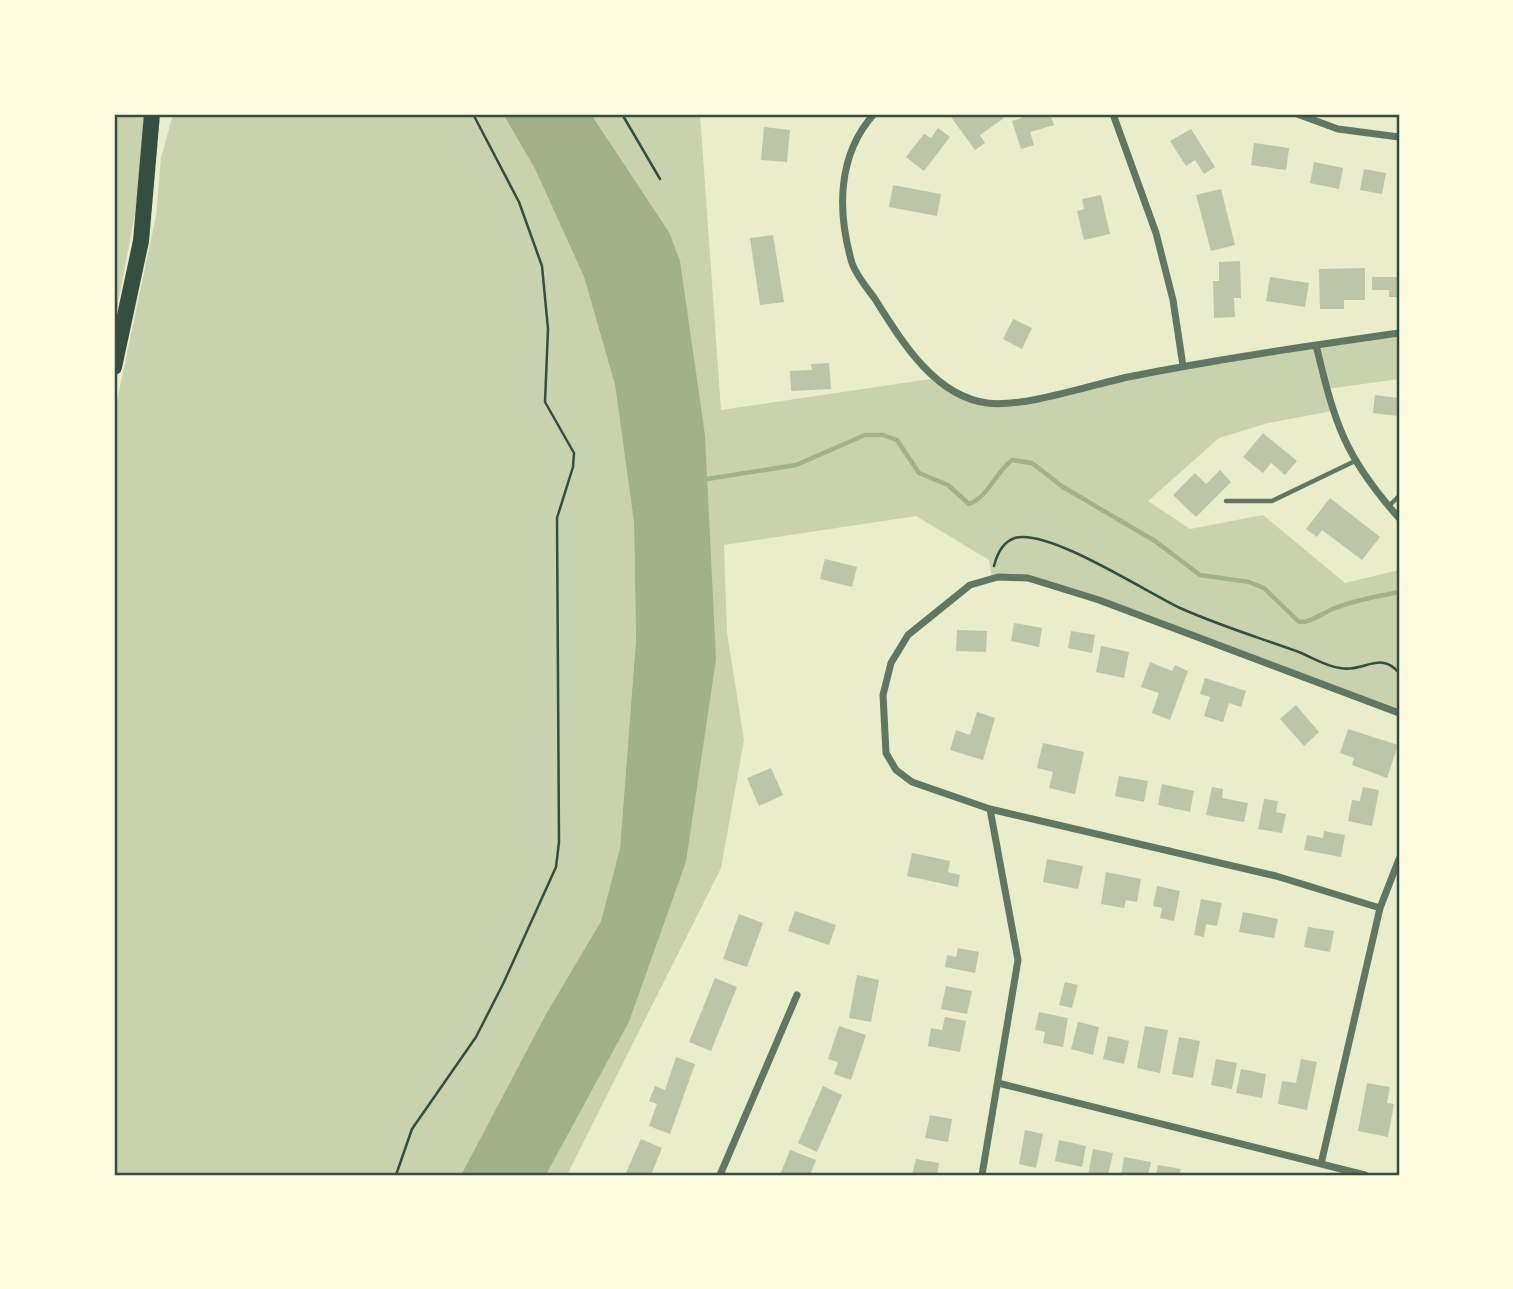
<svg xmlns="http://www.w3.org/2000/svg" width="1513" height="1289" font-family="Figtree,sans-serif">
	<rect width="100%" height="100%" fill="#e9edc9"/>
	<path fill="#cad2ad" d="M114,114H145L136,208L114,325Z
		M173,114H503L535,169L584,277L615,385L634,523L636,639L620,848L601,921L546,1014L461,1175H114V415L156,216L161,158Z
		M591,114H700L721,410L937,378L953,392L988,403L1024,400L1127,377L1399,333V379L1327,389L1332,411L1268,423L1219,438L1148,501L1190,529L1263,515L1345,583L1399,570V713L1028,578L992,579L989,560L916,516L724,545L727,633L744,740L721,868L567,1175H546L629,1022L686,862L694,801L705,435L669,232Z"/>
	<path fill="#a3b18a" d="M503,114H591L669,232L680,261L705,435L716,659L686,862L629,1022L546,1175H461L546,1014L601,921L620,848L636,639L634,523L615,385L584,277L535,169Z"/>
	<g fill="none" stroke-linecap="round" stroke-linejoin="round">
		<path stroke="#a3b18a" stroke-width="4.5" d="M707,479L796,465L865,435H883L897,440L919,473L948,485L969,504C989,496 995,473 1012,460L1032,463L1063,487L1155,541L1200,575L1249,582L1264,588L1299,622C1313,622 1322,613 1335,608C1355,600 1378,596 1399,592"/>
	</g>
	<path fill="#bcc5a7" d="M956,114H1000L1004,118L980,135L985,143L975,150L951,117Z
		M1033,114H1050L1054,125L1030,132L1034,145L1021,149L1012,121Z
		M764,127L790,130L787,162L761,160Z
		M938,128L950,137L924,171L906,157L924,134L931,138Z
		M1191,129L1215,167L1204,174L1195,160L1186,166L1170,141Z
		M1254,143L1289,148L1286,170L1251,165Z
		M1314,162L1343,168L1339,189L1310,183Z
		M1364,169L1386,173L1382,194L1360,190Z
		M893,185L941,194L937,216L889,207Z
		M1221,189L1235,245L1211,251L1196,195Z
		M1101,195L1110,234L1084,240L1077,211L1084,209L1082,199Z
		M773,235L784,302L760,305L750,238Z
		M1240,261L1241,298H1234L1235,317L1214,318L1213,281H1219V262Z
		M1365,268V300H1344V309H1320L1319,269Z
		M1270,277L1309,283L1305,307L1266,301Z
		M1372,277H1399V297H1389V290H1372Z
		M1013,319L1032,328L1022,349L1003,339Z
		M829,363L831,389L791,391L790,371L812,370L811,364Z
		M1375,395L1399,398L1398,416L1373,413Z
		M1263,433L1297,461L1285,475L1271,463L1263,473L1243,457Z
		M1220,470L1231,482L1196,517L1173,495L1195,473L1206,484Z
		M1330,498L1380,537L1362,560L1322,530L1317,537L1306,529Z
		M825,559L857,567L852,587L820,579Z
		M1014,623L1042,628L1039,647L1011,641Z
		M957,630L987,631L986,652L956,651Z
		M1071,631L1095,635L1092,653L1068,648Z
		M1101,646L1129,652L1124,678L1096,672Z
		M1150,662L1172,671L1175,665L1188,671L1170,720L1152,713L1159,693L1141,687Z
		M1205,678L1246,691L1241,707L1229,703L1223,722L1204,716L1210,697L1200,694Z
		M1296,705L1319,732L1304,746L1280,719Z
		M977,712L995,718L983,760L950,750L956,730L970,735Z
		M1348,729L1398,745L1387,778L1352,765L1354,758L1340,753Z
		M1043,743L1084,752L1075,794L1049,788L1053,772L1037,768Z
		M771,768L783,795L759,806L747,778Z
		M1119,776L1148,781L1144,802L1115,796Z
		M1162,784L1194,791L1190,812L1158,805Z
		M1212,787L1223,789L1222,798L1248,803L1244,822L1206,815Z
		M1363,787L1379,790L1372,826L1348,821L1352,800L1360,801Z
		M1264,799L1278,801L1276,812L1286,814L1282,833L1258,829Z
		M1324,831L1345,835L1341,857L1304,850L1307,835L1323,838Z
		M912,853L950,861L948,872L960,875L958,887L907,876Z
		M1047,859L1083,866L1078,889L1043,882Z
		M1106,872L1141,879L1137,902L1126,900L1124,908L1101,904Z
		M1157,886L1180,891L1174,921L1160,918L1162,908L1153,906Z
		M1201,899L1222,903L1217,926L1206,924L1204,937L1194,935Z
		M795,911L836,925L829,945L788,931Z
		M1243,912L1278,919L1274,938L1239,932Z
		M739,914L763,923L747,967L723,959Z
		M1308,927L1334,931L1330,952L1304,947Z
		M958,948L979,952L975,973L945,967L947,955L956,957Z
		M857,975L879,980L871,1022L849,1018Z
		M715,978L737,987L711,1051L689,1042Z
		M1065,982L1078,985L1072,1008L1059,1005Z
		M946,986L972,991L967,1014L941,1009Z
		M1039,1012L1068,1018L1063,1047L1043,1043L1045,1032L1035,1030Z
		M945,1017L966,1021L960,1052L928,1046L931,1028L942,1030Z
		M1078,1022L1099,1027L1093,1055L1071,1049Z
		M839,1026L866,1035L851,1080L834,1074L838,1062L828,1059Z
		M1145,1026L1168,1030L1160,1073L1137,1068Z
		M1108,1036L1129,1041L1124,1064L1103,1059Z
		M1179,1037L1200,1041L1193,1078L1172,1074Z
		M676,1057L695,1064L670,1134L649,1126L657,1104L649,1101L655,1086L665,1090Z
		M1216,1059L1237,1063L1232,1089L1211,1085Z
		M1301,1059L1317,1062L1307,1110L1278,1104L1282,1081L1296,1083Z
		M1241,1069L1266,1074L1262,1098L1236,1093Z
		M1367,1083L1390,1087L1387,1103L1394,1104L1388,1137L1358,1131Z
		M823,1086L842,1095L817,1152L798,1143Z
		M930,1115L952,1119L948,1142L925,1138Z
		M1025,1130L1043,1134L1036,1168L1019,1164Z
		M641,1139L662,1148L651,1175H625Z
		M1059,1140L1086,1146L1082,1167L1055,1161Z
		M1093,1149L1113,1153L1108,1175H1088Z
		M790,1150L816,1160L810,1175H780Z
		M1124,1157L1151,1162L1148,1175H1121Z
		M916,1159L939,1163L937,1175H912Z
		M1158,1165L1181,1169L1179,1175H1156Z"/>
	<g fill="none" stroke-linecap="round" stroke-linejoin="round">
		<path stroke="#344e41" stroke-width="2.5" d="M622,114L660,179
			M994,566C997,554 1002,542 1015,538C1048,528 1146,592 1180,608C1218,625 1257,637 1296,651C1310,656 1325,666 1340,668C1363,673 1381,650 1399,673
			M396,1175L412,1129L476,1037L503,984L556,867L559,842L557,518L573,467L574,453L545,402L548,329L542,266L519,202L473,114"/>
		<path stroke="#617663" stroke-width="4.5" d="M1226,501H1272L1355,461
			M1389,506L1399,496"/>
		<path stroke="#617663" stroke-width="7" d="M874,114C837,155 837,212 852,263C856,275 867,288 875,299C901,340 934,396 987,403C1023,408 1091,385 1128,377C1218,359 1309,346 1399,333
			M1113,114L1156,233L1173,300L1183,366
			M1297,114L1338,129L1399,137
			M1316,345C1335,424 1344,456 1399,518
			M1380,908L1276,876L990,809L912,782L896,770L886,753L883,695L891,663L908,635L970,585L998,577L1028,578L1099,600L1399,713
			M998,1083L1365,1175
			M1321,1164L1380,908L1399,859
			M720,1175L797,995
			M982,1175L1018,960L990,809"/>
		<path stroke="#344e41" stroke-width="16" d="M114,367L141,241L152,114"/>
	</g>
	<rect width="1513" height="1289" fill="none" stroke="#fefae0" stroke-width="231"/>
	<rect x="116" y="116" width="1282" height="1058" fill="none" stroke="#344e41" stroke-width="2.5"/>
</svg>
